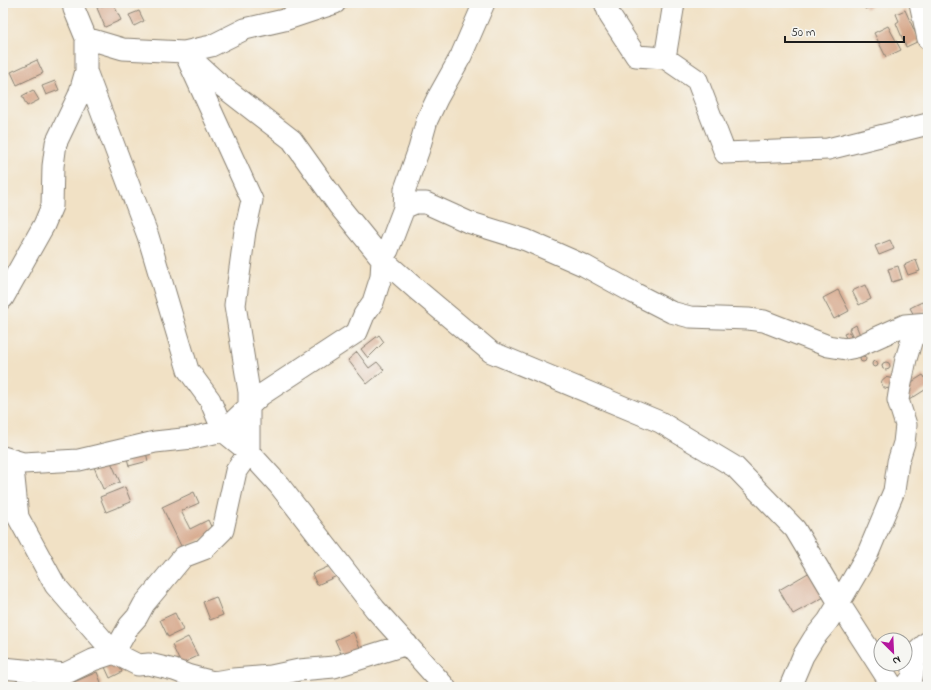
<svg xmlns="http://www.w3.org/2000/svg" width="931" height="690" font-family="'Indie Flower',sans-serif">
	<rect width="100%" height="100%" fill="#f6f6f2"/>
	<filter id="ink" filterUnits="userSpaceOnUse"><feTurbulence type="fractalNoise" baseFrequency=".025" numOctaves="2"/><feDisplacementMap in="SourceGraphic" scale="8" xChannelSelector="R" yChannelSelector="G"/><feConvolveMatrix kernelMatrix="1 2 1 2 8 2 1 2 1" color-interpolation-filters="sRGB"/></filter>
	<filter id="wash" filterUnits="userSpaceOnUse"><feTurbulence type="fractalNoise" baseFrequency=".012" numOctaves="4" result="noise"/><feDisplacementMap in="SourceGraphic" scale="16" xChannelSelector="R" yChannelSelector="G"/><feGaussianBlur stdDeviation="0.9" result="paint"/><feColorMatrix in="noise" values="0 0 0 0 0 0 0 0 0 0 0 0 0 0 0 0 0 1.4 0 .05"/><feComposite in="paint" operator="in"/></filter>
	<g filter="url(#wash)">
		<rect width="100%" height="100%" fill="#f1e1c5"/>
		<g id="blocks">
			<path fill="#d5a486" d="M109,3H113L121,20L105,27L97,8Z
				M863,3H879L865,9Z
				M905,10L919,41L906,47L896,23L899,21L896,14Z
				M139,11L144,21L134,26L129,15Z
				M888,26L901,50L886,57L874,33Z
				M37,60L43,73L17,85L11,72Z
				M55,81L59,90L46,95L42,86Z
				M33,90L39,100L27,106L22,96Z
				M890,240L894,249L879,255L875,246Z
				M916,260L920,271L908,275L904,265Z
				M898,266L902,279L892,282L888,269Z
				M865,285L871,299L859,305L852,291Z
				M838,290L849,311L834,319L823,298Z
				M922,302L927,311L915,317L910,308Z
				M856,325L860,335L854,339L849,329Z
				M849,332L853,341L849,343L844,334Z
				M379,335L384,342L368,358L361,349Z
				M357,352L369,368L377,362L384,370L367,384L348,360Z
				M860 359a3 3 0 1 1 6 0a3 3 0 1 1-6 0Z
				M872 364a3 3 0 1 1 6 0a3 3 0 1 1-6 0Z
				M882 366a4 4 0 1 1 8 0a4 4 0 1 1-8 0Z
				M923,375L928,382V388L909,400L902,388Z
				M881.5 383a5.5 5.5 0 1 1 11 0a5.5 5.5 0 1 1-11 0Z
				M145,448L148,461L129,466L126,454Z
				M110,460L120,482L103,489L94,467Z
				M125,487L131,502L106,512L100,497Z
				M194,492L199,503L181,511L190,529L208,520L214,533L182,548L162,507Z
				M332,565L337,576L317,585L312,574Z
				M810,572L824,597L793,614L779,590Z
				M216,597L223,615L210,620L203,602Z
				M175,613L183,630L168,637L160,620Z
				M353,632L361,650L343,658L335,640Z
				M188,637L198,656L181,664L172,645Z
				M117,661L122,672L110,678L105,667Z
				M97,672L102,685L97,687H76L74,682Z"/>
		</g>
	</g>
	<g filter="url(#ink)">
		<use href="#blocks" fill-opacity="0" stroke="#867e70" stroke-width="1"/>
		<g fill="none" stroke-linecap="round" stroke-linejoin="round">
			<g stroke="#867e70" stroke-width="23">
				<path id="minor" d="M605,3L610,16L636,56L665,58L697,80L725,153L828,149L928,124
					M920,3L928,39
					M86,38L123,49L184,52L211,46L245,29L284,20L335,3
					M184,52L218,83L292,140L339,206L382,259L416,289L491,352L660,422L735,467L795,529L839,603L893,687
					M665,58L674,3
					M86,71L148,236L188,370L210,400L223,431L249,452L279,485L375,609L445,687
					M404,208L415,203H426L468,222L526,240L585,266L634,293L671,312L690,317L748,319L764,321L828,346L846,349L856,347L905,325L928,323
					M3,298L44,225L52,206L53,166L56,143L79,95L86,71V38L74,9L73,3
					M3,457L23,463L79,460L155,442L192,438L223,431L261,395L357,332L364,315L373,302L381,277L382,259L388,250L404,208L405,189L419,149L427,120L437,99L461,56L484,3
					M10,459L14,478L18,517L55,585L114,653L138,665L149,664L174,670L190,676L213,682L233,679L271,676L299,670L334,667L407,644
					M3,668L65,674
					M38,687L93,660L114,653L129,626L137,617L144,604L183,557L204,549L223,530L236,471L249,452V392L235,305L245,231L252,200L188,60
					M790,687L803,656L814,638L828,621L839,603L868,553L894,491L898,462L904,443L906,425L898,400L900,388L906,359L912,339L926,324L928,325
					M905,687L912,678L916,653L928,642"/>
			</g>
			<use href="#minor" stroke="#fff" stroke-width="21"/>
		</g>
	</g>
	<rect width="931" height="690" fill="none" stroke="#f6f6f2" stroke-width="16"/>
	<g transform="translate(893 652) rotate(156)"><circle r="19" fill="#f6f6f2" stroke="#9f9f9c"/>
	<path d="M0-3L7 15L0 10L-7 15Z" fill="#b5179e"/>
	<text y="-6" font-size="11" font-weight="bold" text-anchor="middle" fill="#1c1c1c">N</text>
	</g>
	<path d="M785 36v6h119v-6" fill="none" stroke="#1c1c1c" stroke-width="2"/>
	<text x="791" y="36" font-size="12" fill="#1c1c1c" stroke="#f6f6f2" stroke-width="3" paint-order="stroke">50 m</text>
</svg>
